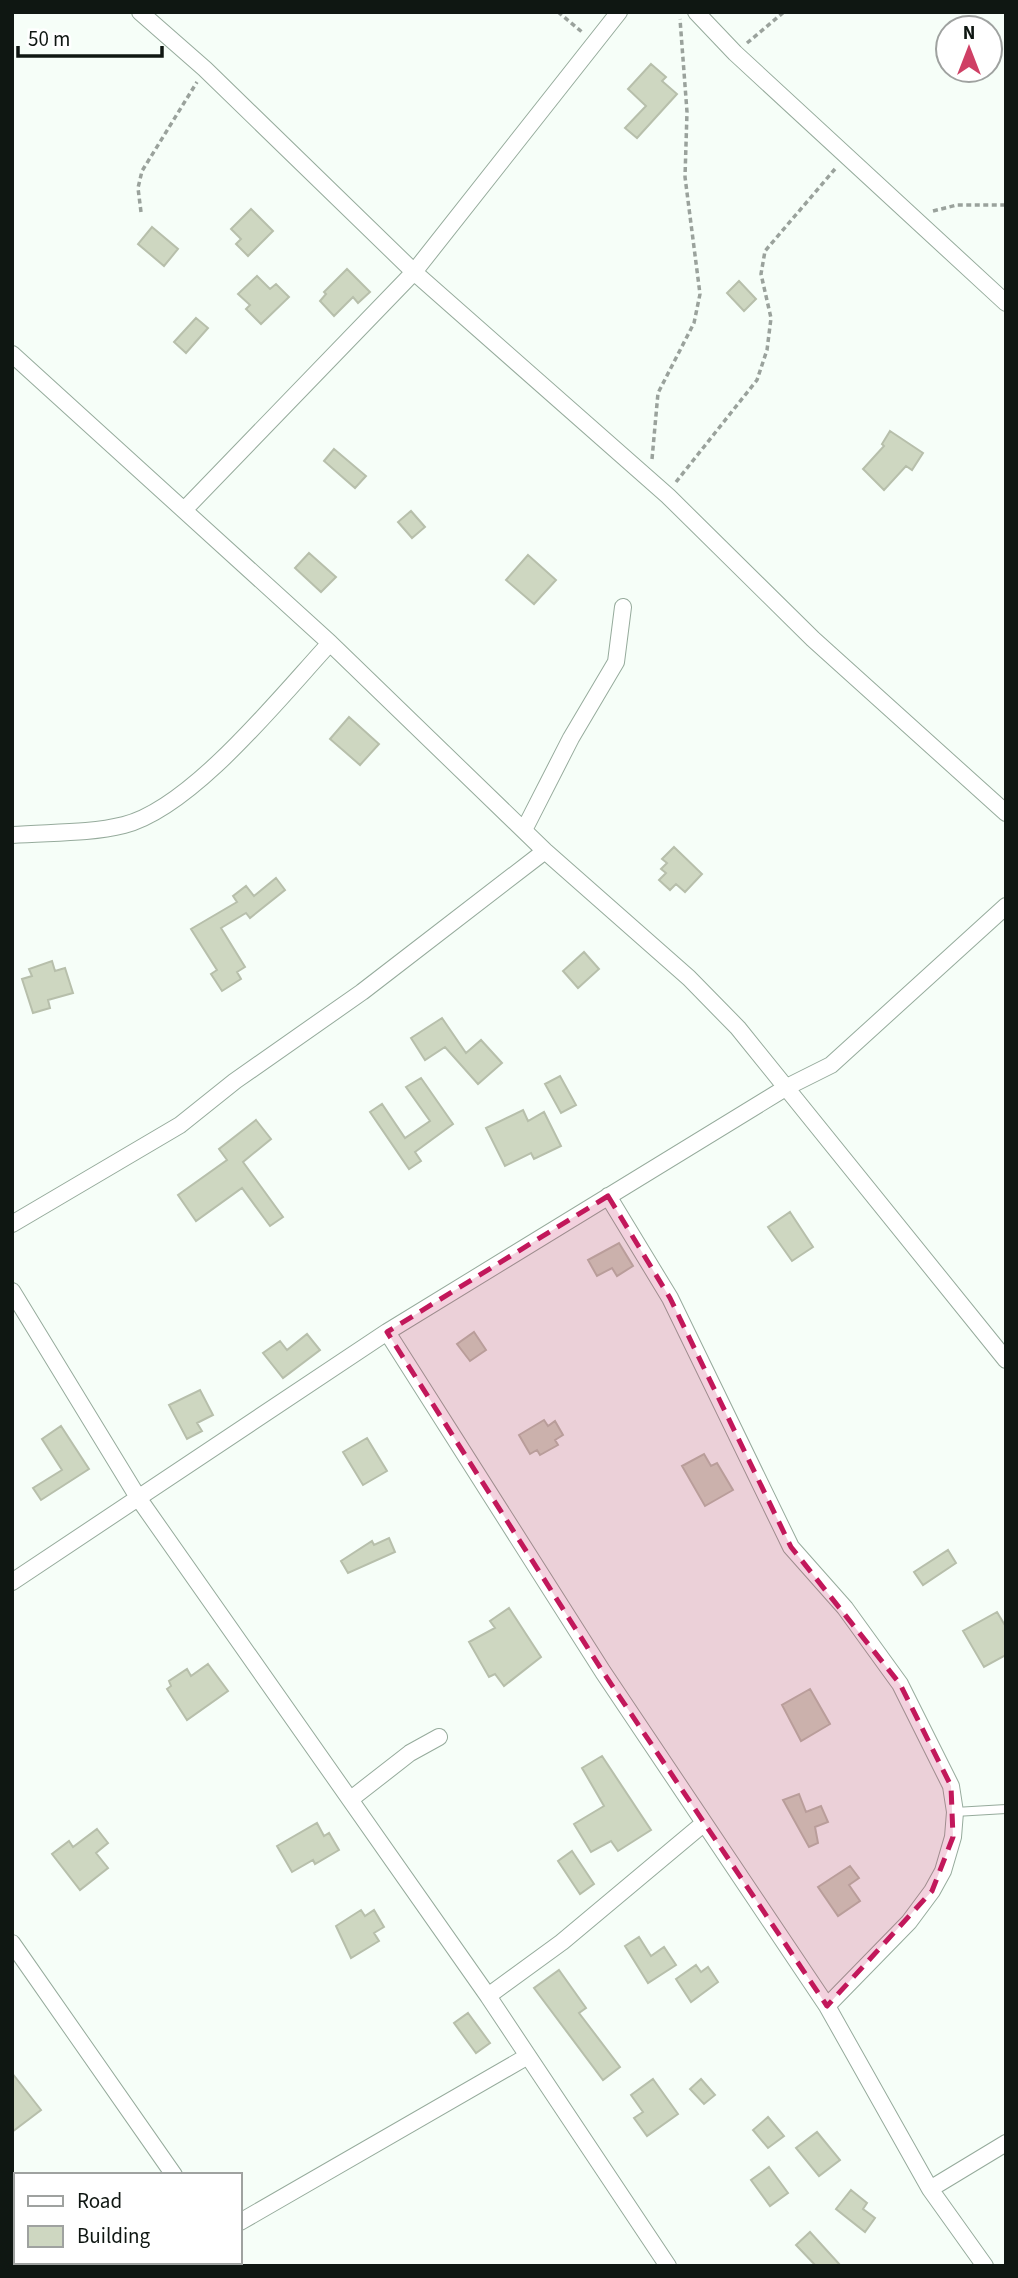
<svg xmlns="http://www.w3.org/2000/svg" width="1018" height="2278" font-family="'Source Sans 3',sans-serif">
	<rect width="100%" height="100%" fill="#f6fef8"/>
	<path fill="#ced7c1" stroke="#b7bfab" stroke-width="2" d="M651,64L666,77L662,81L677,94L637,138L625,128L646,106L628,89Z
		M251,209L273,231L248,256L236,244L241,239L231,229Z
		M152,227L178,249L164,266L138,244Z
		M347,269L370,292L358,303L353,297L334,316L320,301L326,294L324,292Z
		M257,276L270,289L276,284L289,297L261,324L246,309L250,305L238,294Z
		M739,281L756,299L744,311L727,293Z
		M196,318L208,328L186,353L174,342Z
		M890,431L923,453L912,470L906,466L884,490L863,469L884,446L882,444Z
		M334,449L366,476L355,488L324,461Z
		M411,511L425,527L412,538L398,522Z
		M309,553L336,577L321,592L295,568Z
		M528,555L556,580L534,604L506,580Z
		M349,717L379,744L360,765L330,739Z
		M674,847L702,874L685,892L676,884L670,890L659,880L666,873L661,869L667,863L662,859Z
		M276,878L285,890L250,918L246,913L221,928L245,967L237,972L241,979L222,991L211,974L217,970L191,929L237,902L233,896L246,886L254,896Z
		M584,952L599,969L578,988L563,971Z
		M52,961L55,971L65,968L73,993L48,1000L50,1008L33,1013L22,979L32,976L29,969Z
		M442,1018L466,1053L481,1040L502,1063L478,1084L445,1047L425,1060L411,1038Z
		M560,1076L576,1105L561,1113L545,1084Z
		M421,1078L453,1124L415,1152L421,1161L409,1169L370,1112L382,1104L405,1138L430,1121L406,1087Z
		M523,1110L528,1121L544,1112L561,1146L534,1159L531,1153L505,1166L486,1128Z
		M256,1120L271,1139L243,1162L283,1217L270,1226L242,1188L196,1221L178,1195L227,1160L219,1149Z
		M790,1212L813,1247L792,1261L768,1227Z
		M619,1243L633,1266L617,1276L612,1268L597,1276L588,1260Z
		M474,1332L486,1350L470,1361L457,1344Z
		M307,1334L320,1350L283,1378L263,1353L280,1341L287,1350Z
		M200,1390L213,1415L197,1423L202,1431L187,1439L169,1405Z
		M544,1420L548,1426L555,1421L563,1435L555,1440L558,1445L540,1455L537,1450L530,1454L519,1435Z
		M61,1426L89,1469L41,1500L33,1488L62,1470L42,1439Z
		M367,1438L387,1471L363,1485L343,1452Z
		M704,1454L711,1466L717,1463L733,1490L705,1506L682,1466Z
		M389,1538L395,1552L348,1573L341,1561L372,1541L374,1545Z
		M948,1550L956,1563L923,1585L914,1572Z
		M509,1608L541,1657L504,1686L495,1674L489,1677L469,1642L495,1628L490,1621Z
		M997,1612L1006,1627V1655L984,1667L963,1631Z
		M208,1664L228,1691L187,1720L167,1689L171,1686L169,1681L187,1669L191,1676Z
		M810,1689L830,1724L801,1741L782,1705Z
		M602,1756L651,1830L618,1851L611,1841L591,1852L574,1824L604,1806L582,1768Z
		M799,1794L806,1812L821,1806L828,1822L815,1827L818,1843L809,1847L783,1800Z
		M317,1823L324,1836L329,1833L339,1850L315,1864L313,1860L292,1872L277,1846Z
		M97,1829L108,1843L96,1853L108,1868L80,1890L52,1854L69,1841L73,1847Z
		M572,1851L594,1884L580,1894L558,1861Z
		M850,1866L859,1878L849,1885L860,1901L838,1916L818,1887Z
		M361,1910L365,1916L374,1910L384,1927L374,1933L379,1941L351,1958L336,1926Z
		M639,1937L651,1956L664,1947L676,1965L648,1983L625,1946Z
		M696,1965L701,1972L708,1967L718,1982L691,2002L676,1979Z
		M559,1970L586,2008L579,2013L620,2067L603,2080L534,1988Z
		M468,2013L490,2043L476,2053L454,2023Z
		M12,2073L41,2110L12,2132Z
		M653,2079L678,2114L647,2136L634,2118L643,2112L631,2095Z
		M701,2079L715,2095L704,2104L690,2089Z
		M768,2117L784,2136L768,2148L753,2130Z
		M817,2132L840,2160L819,2176L796,2148Z
		M769,2167L788,2193L770,2206L751,2180Z
		M851,2190L867,2203L863,2209L875,2218L865,2232L836,2209Z
		M810,2232L841,2266H816L796,2245Z"/>
	<g fill="none" stroke-linecap="round" stroke-linejoin="round">
		<g stroke="#96ab9c" stroke-width="10">
			<path id="lane" d="M955,1812L1006,1809"/>
		</g>
		<g stroke="#96ab9c" stroke-width="18">
			<path id="street" d="M140,12L205,69L414,272L668,496L813,639L1006,813
				M696,12L735,53L1006,303
				M12,354L330,643L545,851L689,978L738,1028L1006,1360
				M185,509L414,272L619,12
				M524,830L571,738L616,662L623,607
				M12,835C49,832 88,834 124,825C192,808 282,695 330,643
				M608,1196L670,1298L791,1547L845,1608L900,1684L951,1786L955,1812L953,1837L943,1871L932,1891L909,1922L827,2006
				M12,1224L180,1125L235,1081L362,992L545,851
				M12,1291L139,1499L488,1996L668,2266
				M387,1332L603,1672L827,2006L930,2189L985,2266
				M12,1582L387,1332L787,1087L831,1065L1006,906
				M351,1799L410,1753L439,1737
				M12,1943L174,2175
				M488,1996L562,1942L703,1824
				M930,2189L1006,2143
				M240,2222L528,2056
				M232,2262L234,2266"/>
		</g>
		<path stroke="#9aa29c" stroke-width="3.5" stroke-dasharray="5 3.5" stroke-linecap="butt" d="M558,12L582,32
			M747,43L784,12
			M933,211L957,205H1006
			M141,212L138,188L142,171L197,82
			M652,459L658,393L694,323L700,294L685,177L687,112L680,19
			M676,482L757,380L767,350L771,318L761,274L765,251L835,169"/>
		<use href="#lane" stroke="#fff" stroke-width="8"/>
		<use href="#street" stroke="#fff" stroke-width="16"/>
	</g>
	<path fill="#c2185b" fill-opacity="0.2" stroke="#c2185b" stroke-width="5" stroke-dasharray="14 9" stroke-linejoin="round" d="M608,1196L670,1298L791,1547L900,1684L951,1786L953,1837L932,1891L827,2006L603,1672L387,1332Z"/>
	<rect width="1018" height="2278" fill="none" stroke="#0f1712" stroke-width="28"/>
	<rect x="14" y="2173" width="228" height="91" fill="#ffffff" stroke="#9fa2a0" stroke-width="2"/>
	<rect x="28" y="2196" width="35" height="10" fill="#ffffff" stroke="#9fa2a0" stroke-width="2"/>
	<text x="77" y="2208" font-size="21" fill="#0f1712">Road</text>
	<rect x="28" y="2226" width="35" height="21" fill="#ced7c1" stroke="#9fa2a0" stroke-width="2"/>
	<text x="77" y="2243" font-size="21" fill="#0f1712">Building</text>
	<g transform="translate(969 49)"><circle r="33" fill="#ffffff" stroke="#9fa2a0" stroke-width="2"/>
	<path d="M0-5L12 26L0 18L-12 26Z" fill="#cf4065"/>
	<text y="-10" font-size="19" font-weight="bold" text-anchor="middle" fill="#0f1712">N</text>
	</g>
	<path d="M18 46v10h144v-10" fill="none" stroke="#0f1712" stroke-width="3.5"/>
	<text x="28" y="46" font-size="21" fill="#0f1712" stroke="#ffffff" stroke-width="5" paint-order="stroke">50 m</text>
</svg>
